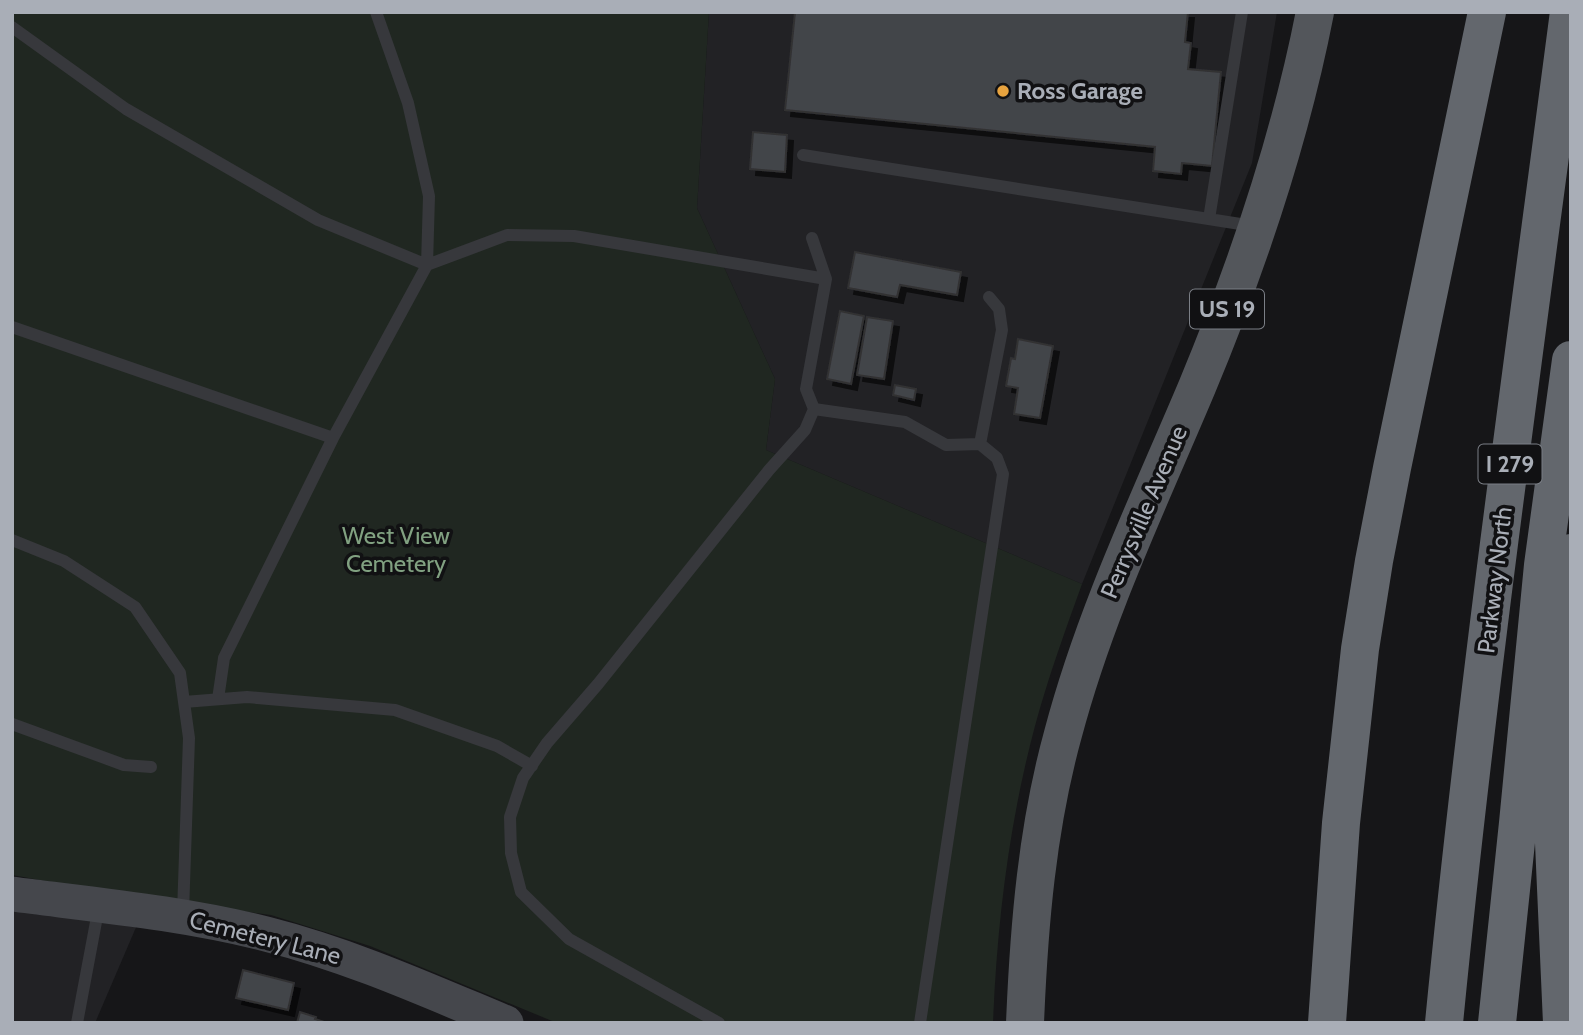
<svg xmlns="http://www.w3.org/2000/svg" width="1583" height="1035" font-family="Cabin,sans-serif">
	<defs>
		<filter id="shadow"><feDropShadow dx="6" dy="6" stdDeviation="0" flood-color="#0009"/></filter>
	</defs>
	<rect width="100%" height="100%" fill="#161618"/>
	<path fill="#222225" d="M709,12H1277L1252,163L1082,584L766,450L775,379L697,208Z
		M12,894L143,911L95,1023H12Z"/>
	<path fill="#202721" d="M12,12H709L697,208L775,379L766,450L1082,584C1065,631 1048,678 1035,726C1009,823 997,923 993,1023H557L370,946L271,915L129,896L12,875Z"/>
	<path fill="#434448" stroke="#303033" stroke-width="2" filter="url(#shadow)" d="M795,12H1188L1185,42L1191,43L1188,69L1221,72L1212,166L1182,163L1181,174L1153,171L1155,147L785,110Z
		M753,132L787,135L785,172L750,169Z
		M855,252L961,272L957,295L900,285L897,297L848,288Z
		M840,311L864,316L851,384L827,379Z
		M867,317L893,321L884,379L857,375Z
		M1018,339L1053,346L1040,418L1014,414L1018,388L1006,386L1011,358L1015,359Z
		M895,385L916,389L914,400L893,395Z
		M243,970L294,983L288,1010L236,998Z
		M300,1012L316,1017L315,1019L327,1023H297Z"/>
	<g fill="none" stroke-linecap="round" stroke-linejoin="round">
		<path stroke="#37383c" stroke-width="12" d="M12,27L126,109L318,220L427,265L507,235L574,236L826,279
			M803,155L1253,226
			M1209,219L1242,12
			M812,238L826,279L806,389L814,409L905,422L946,445L980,444L997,458L1003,474L920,1023
			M12,327L333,438
			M980,444L1002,330L999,309L989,297
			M12,540L64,561L135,607L180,673L189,738L183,913
			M218,699L224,658L333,438L427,265L429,196L408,103L376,12
			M184,702L247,697L395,710L497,746L532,766
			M12,724L124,765L151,767
			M77,1023L99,906
			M719,1023L569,939L521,892L511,853L510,817L523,778L547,743L598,684L769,470L805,430L814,409"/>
		<path stroke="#45474c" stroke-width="35" d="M12,894C97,905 183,913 266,934C349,955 427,990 506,1023"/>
		<path stroke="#53565b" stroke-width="38" d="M1025,1023C1029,926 1037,828 1063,734C1095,613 1149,501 1197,387C1247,267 1290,140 1315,12"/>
		<path stroke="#63676d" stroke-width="38" d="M1327,1023L1341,823L1360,649L1374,561L1392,468L1487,12
			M1444,1023C1477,685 1525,349 1569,12
			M1497,1023L1518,823L1543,565L1571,360
			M1562,1023L1554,843L1555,782L1571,553"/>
	</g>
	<circle fill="#e7a33f" stroke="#111113" stroke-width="2.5" cx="1003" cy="91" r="7"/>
	<g text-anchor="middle" stroke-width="7" stroke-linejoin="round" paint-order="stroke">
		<g fill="#111113" stroke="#7b7f86" stroke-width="2">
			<rect x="1190" y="289.5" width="74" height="39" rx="5"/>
			<rect x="1478.5" y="444.5" width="63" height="39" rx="5"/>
		</g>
		<g font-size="23" font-weight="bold" fill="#a9aeb7">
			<text x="1227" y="317">US 19</text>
			<text x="1510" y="472">I 279</text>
		</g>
		<g font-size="24" font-weight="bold" fill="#a9aeb7" stroke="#111113" text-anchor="start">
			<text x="1017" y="99">Ross Garage</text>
		</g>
		<g font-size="24" fill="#a9aeb7" stroke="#111113">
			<text transform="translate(1144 512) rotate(-67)" y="8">Perrysville Avenue</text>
			<text transform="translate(1495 580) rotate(-83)" y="8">Parkway North</text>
			<text transform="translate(265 938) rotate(14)" y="8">Cemetery Lane</text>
		</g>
		<g font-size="24" fill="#81a181" stroke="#111113">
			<text x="396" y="544">West View<tspan x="396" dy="28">Cemetery</tspan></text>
		</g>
	</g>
	<rect width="1583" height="1035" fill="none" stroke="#a9aeb7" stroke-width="28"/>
</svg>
